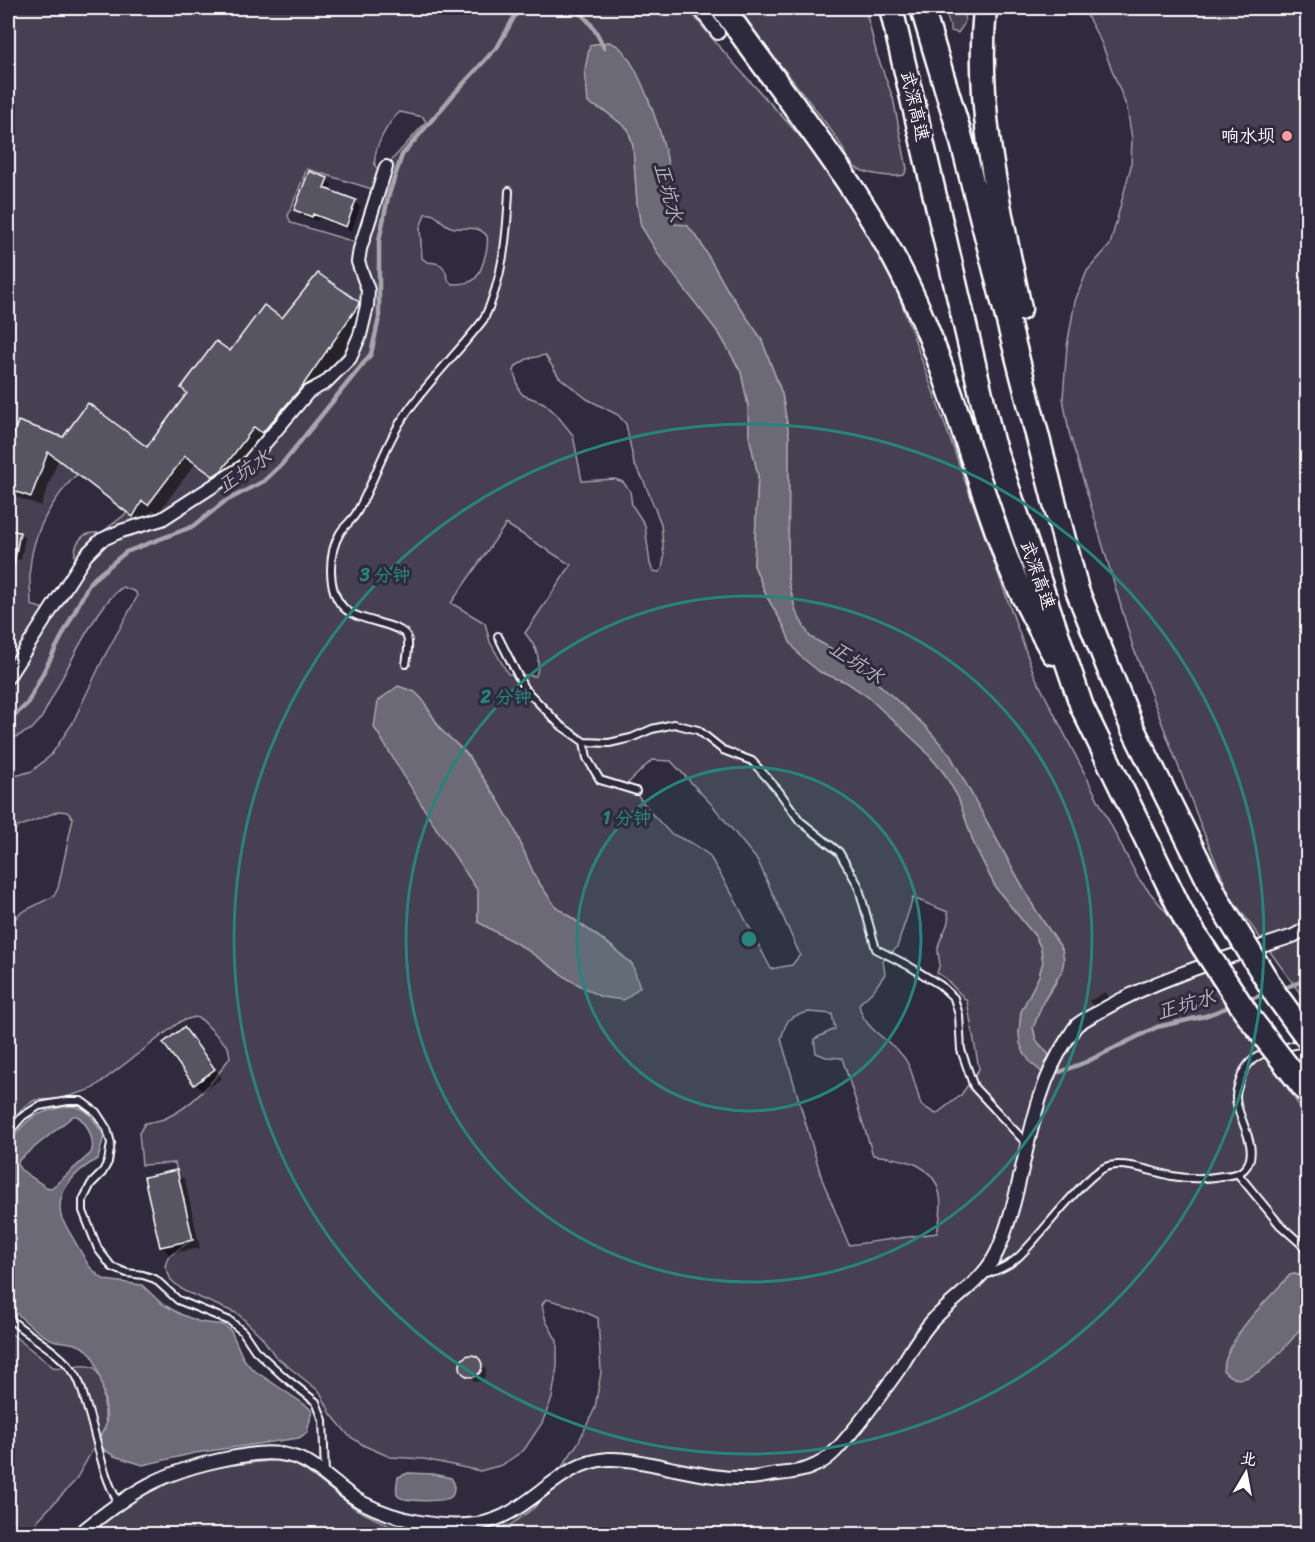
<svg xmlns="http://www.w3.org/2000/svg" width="1315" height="1542" font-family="Sriracha,'LXGW WenKai TC',sans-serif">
	<rect width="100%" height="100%" fill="#2f2a3d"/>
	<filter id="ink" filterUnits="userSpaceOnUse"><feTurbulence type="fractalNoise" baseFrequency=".0167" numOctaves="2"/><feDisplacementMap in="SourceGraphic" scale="12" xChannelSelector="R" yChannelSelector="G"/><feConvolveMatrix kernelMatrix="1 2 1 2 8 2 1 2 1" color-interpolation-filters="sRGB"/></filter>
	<g filter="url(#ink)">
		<path fill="#464152" stroke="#a2a0a8" stroke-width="1.5" fill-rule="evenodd" d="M8,8H688C723,55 766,97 805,142C838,180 865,224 889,268L1034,674L1138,878L1177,925L1307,1117V1278L1295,1274L1290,1275L1238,1334L1270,1363L1307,1319V1534H87C109,1517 133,1496 159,1484C194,1467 238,1465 277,1460L290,1462L306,1471L356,1509L388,1525L409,1531L432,1533L482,1531L510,1525L535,1507L578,1443L595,1408L601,1372L598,1318L572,1306L546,1299L542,1305L546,1321L557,1341V1367L552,1398L542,1423L524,1450L502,1465L480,1471L424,1459L390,1457L365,1446L349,1436L331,1414L320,1392L275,1356L261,1336L238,1314L184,1291L171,1280L165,1266L168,1257L193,1239L175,1163L142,1165L139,1133L145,1123C152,1122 161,1121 168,1117C193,1105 215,1080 230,1057L228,1047L202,1020L195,1017L181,1021L92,1089L60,1099L35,1100L24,1107L8,1125V926L20,913L54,896L58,888L73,818L67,812L59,811L8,831V778L32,771L51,755L72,724L104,657L137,597L136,592L123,587C96,603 58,688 41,719L32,729L8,741ZM609,42L670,172L668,212L675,224L699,240L727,289L761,338L782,394L789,436L788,580L796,612L810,637L851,659L925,726L950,755L1035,909L1062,949L1057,981L1043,1002L1033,1028L1036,1040L1049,1055L1019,1033L1021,1012L1039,976L1043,962L1041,948L1035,936L996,888L974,844L958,797L944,773L923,748L868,697L846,682L820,672L790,642L784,626L767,597L754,565L758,475L749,436L748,405L741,372L720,335L641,226L637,202L633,146L628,129L605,111L588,102L590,45ZM400,112L423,117L426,122L389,163L378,168L375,166C372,150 388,122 400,112ZM307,169L372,189L355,242L291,223L288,216ZM425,214C437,212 440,223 451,227C464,231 477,223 487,236C489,245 482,276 472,281C467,283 458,284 453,284L449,282C444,267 445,263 427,262L422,258L420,228ZM545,355L559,377L587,399L618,415L626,424L634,464L643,479L661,524L664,557L662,569L659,572L653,571L650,564L645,525L632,505L630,491L623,482L615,479L582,481L573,435L556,414L544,403L523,395L519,390L514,371L516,366L527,359ZM77,474L127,513L101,533C76,530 70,551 78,572L71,582L63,578L47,610L31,605C31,593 29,580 30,568C33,532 52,500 77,474ZM506,524L571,565L525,633C536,647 542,658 536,676L508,674L490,642L485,623L451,603ZM422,699L441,730L466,753L498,800L514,828L535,877L555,906L608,943L632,964L570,980L523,947L478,922L479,891L436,828ZM652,760L671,761L713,806L758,861L800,955L792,965L771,969L732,894L709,855L693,844L670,833L651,813L628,783ZM913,898L948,912C951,927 939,935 938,949C938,961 942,959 937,973L945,978L967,1001L979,1069L961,1095L936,1114L921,1105C917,1092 914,1076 908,1064C896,1040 863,1033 859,1004L873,991L885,974L883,961L897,947ZM809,1012L832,1014L835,1029L814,1039L816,1053L826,1057L842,1058L873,1155C887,1157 907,1159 919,1166C945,1181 943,1208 937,1233L849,1245L822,1179L781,1039C787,1019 787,1017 809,1012Z
			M737,8H865L877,55L893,98L907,169L904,175C894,178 863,174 855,167C847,159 842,145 835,136C804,92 768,52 737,8Z
			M945,8H967L964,24L958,33L951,31Z
			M1083,8H1307V1003L1230,896L1201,826L1133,647L1069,432L1063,398L1067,346L1075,301L1087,271L1110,245L1131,166L1132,139L1127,108L1101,42Z
			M8,1331L53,1367C68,1370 82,1362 95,1368L102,1381L106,1426L75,1481L37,1521L36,1534H8Z"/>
		<path fill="#6d6a77" stroke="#a7a6ad" stroke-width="1.5" fill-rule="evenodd" d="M609,42C613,44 618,45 621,49C641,69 665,141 669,170C672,192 661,200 675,224L687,225L699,240L727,289L761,338L782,394L789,436L788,580L796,612L810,637L851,659L925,726L950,755L1035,909L1062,949L1064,960L1062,971L1043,1002L1033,1028L1036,1040L1049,1055L1043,1073L1031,1063L1024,1053L1020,1043L1019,1033L1021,1012L1039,976L1043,962L1041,948L1035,936L996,888L974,844L958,797L944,773L923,748L868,697L846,682L820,672L800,656L790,642L784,626L767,597L754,565L758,475L749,436L748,405L741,372L720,335L660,257L641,226L637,202L633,146L628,129L605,111L588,103L585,69L590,45Z
			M398,686L415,692L422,699L441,730L466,753L498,800L514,828L535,877L555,906L608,944L632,964L640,987L624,1000L601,997L570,980L523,947L478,922V891L436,828L374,727L378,701Z
			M68,1106C89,1106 94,1120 104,1136L98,1159C76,1170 53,1193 62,1219L89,1266L98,1275L105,1280L142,1285L161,1303L180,1314L200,1322L224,1325L231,1331L243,1358L252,1369L307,1406L312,1411L307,1433L299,1438L195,1453L143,1465L114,1456L100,1447L97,1440C101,1435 105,1430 106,1424C108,1408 99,1359 87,1350C76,1342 68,1343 56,1341C42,1338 19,1316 8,1305V1143C32,1115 31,1114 68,1106ZM73,1116H77C87,1122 96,1142 91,1153L55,1185L51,1188L46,1187L20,1169L18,1164L19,1160Z
			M1295,1274L1307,1278C1308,1288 1310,1310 1307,1319C1304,1326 1297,1332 1293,1338C1279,1354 1244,1397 1223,1370C1230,1332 1265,1303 1290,1275Z
			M408,1473L433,1474L451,1478L454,1483C454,1488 455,1493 451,1497C444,1502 403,1502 398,1496C395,1492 397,1482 398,1477Z"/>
		<path fill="#0007" d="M327,180L332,185L329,192L355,202L360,207L351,231L319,218L317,221L300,215L295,210Z
			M358,304L368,314V316L310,397L224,485L195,464L158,513L153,510L143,525L58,460L41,506L8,494V456L19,423L63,439L147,450L230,354L282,320Z
			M8,531L19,533L25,538L21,560L8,558Z
			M1105,992L1113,1002L1097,1011L1089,1001Z
			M184,1029L222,1078L203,1092L195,1084Z
			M176,1172L185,1180L200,1248L169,1254L161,1246Z
			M473,1357L486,1369V1375L482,1380L476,1382L464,1374L461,1365L464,1359Z"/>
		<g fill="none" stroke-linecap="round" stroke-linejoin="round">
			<path stroke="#a7a6ad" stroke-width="4.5" d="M568,8C586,11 597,32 604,48
				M8,721L27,704L90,582L126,552L194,526L224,502L264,481L282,464L371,354L379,318V241L388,197L402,155L454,94L498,46L517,12L523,8
				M1279,990L1308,979
				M1248,1000L1268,993
				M1053,1068L1060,1072L1086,1062L1157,1027L1205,1016L1234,1005"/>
		</g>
		<path fill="#595564" stroke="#fff" stroke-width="1.5" d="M309,171L328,178L324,188L356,200L346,227L313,214L312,217L294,210Z
			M318,273L359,302L358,306L301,388L262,433L254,427L222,470L213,476L185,456L148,505L142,501L133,517L48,452L31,497L8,489V452L18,421L63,437L88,403L147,447L187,393L181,388L216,341L230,351L264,305L282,318Z
			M8,530L20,532L13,569L8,568Z
			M184,1027L215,1069L194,1085L163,1043Z
			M177,1170L193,1240L160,1247L144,1177Z
			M460 1366a11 11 0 1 1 22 0a11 11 0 1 1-22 0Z"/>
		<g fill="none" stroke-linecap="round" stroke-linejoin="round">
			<g stroke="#fff" stroke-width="10">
				<path id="lane" d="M498,636L524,688L560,725L584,742L609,743L631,738L652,729L674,724L698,730L723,750L752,761L778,790L800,821L839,852L858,885L876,949L909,966L940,985L954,998L959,1015L961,1050L974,1087L1028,1145
					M406,664C407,656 410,646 407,637C402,623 355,622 343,607C327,590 328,553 340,533C344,526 353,520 357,512C374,482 384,447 403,418C426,383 458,353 484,319C503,279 507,236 509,191
					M584,742L587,758L600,780L636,791
					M1278,1049L1303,1043
					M8,1133L23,1116L39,1106L68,1101H81L96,1112L107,1129L111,1143L108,1162L102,1173L91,1184L83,1200V1211L98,1249L112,1267L127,1273L143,1275L155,1279L178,1300L230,1321L243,1332L255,1350L283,1376L316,1402L323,1420L325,1475
					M1238,1174L1280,1225L1308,1250
					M984,1275C995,1271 1007,1267 1016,1259C1037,1242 1086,1171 1109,1166C1128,1162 1153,1172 1172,1176C1188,1179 1206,1179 1222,1176C1231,1175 1240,1175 1246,1167C1261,1147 1236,1117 1236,1097C1236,1089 1240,1081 1242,1075C1247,1063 1257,1055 1269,1052
					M8,1317C28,1337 58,1349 75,1374C81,1382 83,1395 86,1404C97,1437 101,1472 118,1502"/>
			</g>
			<g stroke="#fff" stroke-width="16">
				<path id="street" d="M699,8L718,33
					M8,677L86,555L101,540L121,531L162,519L247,464L308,392L325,383L350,358L360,335L367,306L368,290L358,262L360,249L386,167
					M79,1534C131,1491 162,1471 230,1458C255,1453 282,1449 306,1462C326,1473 342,1492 363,1503C396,1520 440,1529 477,1524C529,1517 556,1462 608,1459C629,1458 650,1464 670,1468C695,1473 721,1479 747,1478C757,1478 768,1475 778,1474C790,1473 805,1471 816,1465C830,1459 841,1445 850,1434C869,1412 885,1389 902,1365C911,1350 921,1333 933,1320C956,1296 988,1278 1000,1245C1027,1178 1027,1099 1068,1038C1071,1034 1073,1029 1077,1025C1084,1019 1096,1014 1104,1009C1159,977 1233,956 1293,936L1308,928"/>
			</g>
			<g stroke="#fff" stroke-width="27">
				<path id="highway" d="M723,8C790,105 868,194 916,303C950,381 972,463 1001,543C1014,582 1033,618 1053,653
					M891,8L992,441L1082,707L1185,919
					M922,8L961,138L1077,590L1132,727L1219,902
					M985,8C975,110 1000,210 1020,309"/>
			</g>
			<use href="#lane" stroke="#2f2a3d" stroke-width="6"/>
			<use href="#street" stroke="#2f2a3d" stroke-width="12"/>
			<use href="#highway" stroke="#2f2a3d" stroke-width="22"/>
			<g stroke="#fff" stroke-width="27" stroke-linecap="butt">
				<path id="highway-bridge" d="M1219,902L1276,995L1308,1039
					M1185,919L1249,1017L1308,1093"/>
			</g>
			<use href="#highway-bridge" stroke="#2f2a3d" stroke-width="22"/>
		</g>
	</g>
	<circle cx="749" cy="939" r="172" fill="#27847c" fill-opacity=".12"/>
	<g fill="none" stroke="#27847c" stroke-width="3">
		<circle cx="749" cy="939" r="172"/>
		<circle cx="749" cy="939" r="343"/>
		<circle cx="749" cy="939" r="515"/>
	</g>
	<circle fill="#ff9aa2" stroke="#2f2a3d" stroke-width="2" cx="1287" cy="136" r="6"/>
	<g text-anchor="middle" stroke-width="6" stroke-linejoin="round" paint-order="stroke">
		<g font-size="18" fill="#fff" stroke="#2f2a3d">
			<text transform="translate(915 106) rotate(77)" y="6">武深高速</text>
			<text transform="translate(1038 575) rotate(71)" y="6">武深高速</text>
		</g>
		<g font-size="18" fill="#fff" stroke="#2f2a3d" text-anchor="end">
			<text x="1275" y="142">响水坝</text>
		</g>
		<g font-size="20" font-style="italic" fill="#b6b4bb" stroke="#2f2a3d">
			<text transform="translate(669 192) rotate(75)" y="7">正坑水</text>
			<text transform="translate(244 471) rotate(-34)" y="7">正坑水</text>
			<text transform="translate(857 662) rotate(34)" y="7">正坑水</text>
			<text transform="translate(1186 1004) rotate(-16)" y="7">正坑水</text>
		</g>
	</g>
	<circle cx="749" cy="939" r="9" fill="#27847c" stroke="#2f2a3d" stroke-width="3"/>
	<g font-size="18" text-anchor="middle" font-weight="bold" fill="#27847c" stroke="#2f2a3d" stroke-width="6" stroke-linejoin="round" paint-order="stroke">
		<text x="385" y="581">3 分钟</text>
		<text x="506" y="703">2 分钟</text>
		<text x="627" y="824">1 分钟</text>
	</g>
	<rect width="1315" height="1542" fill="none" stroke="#2f2a3d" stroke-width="30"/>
	<rect x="15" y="15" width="1285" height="1512" fill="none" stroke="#fff" stroke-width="2" filter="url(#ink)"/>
	<g transform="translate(1246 1473) rotate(10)" stroke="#2f2a3d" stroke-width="4.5" paint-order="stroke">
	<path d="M0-4.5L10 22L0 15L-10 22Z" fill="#ffffff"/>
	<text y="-9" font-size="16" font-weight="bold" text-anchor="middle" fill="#ffffff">北</text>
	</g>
</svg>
